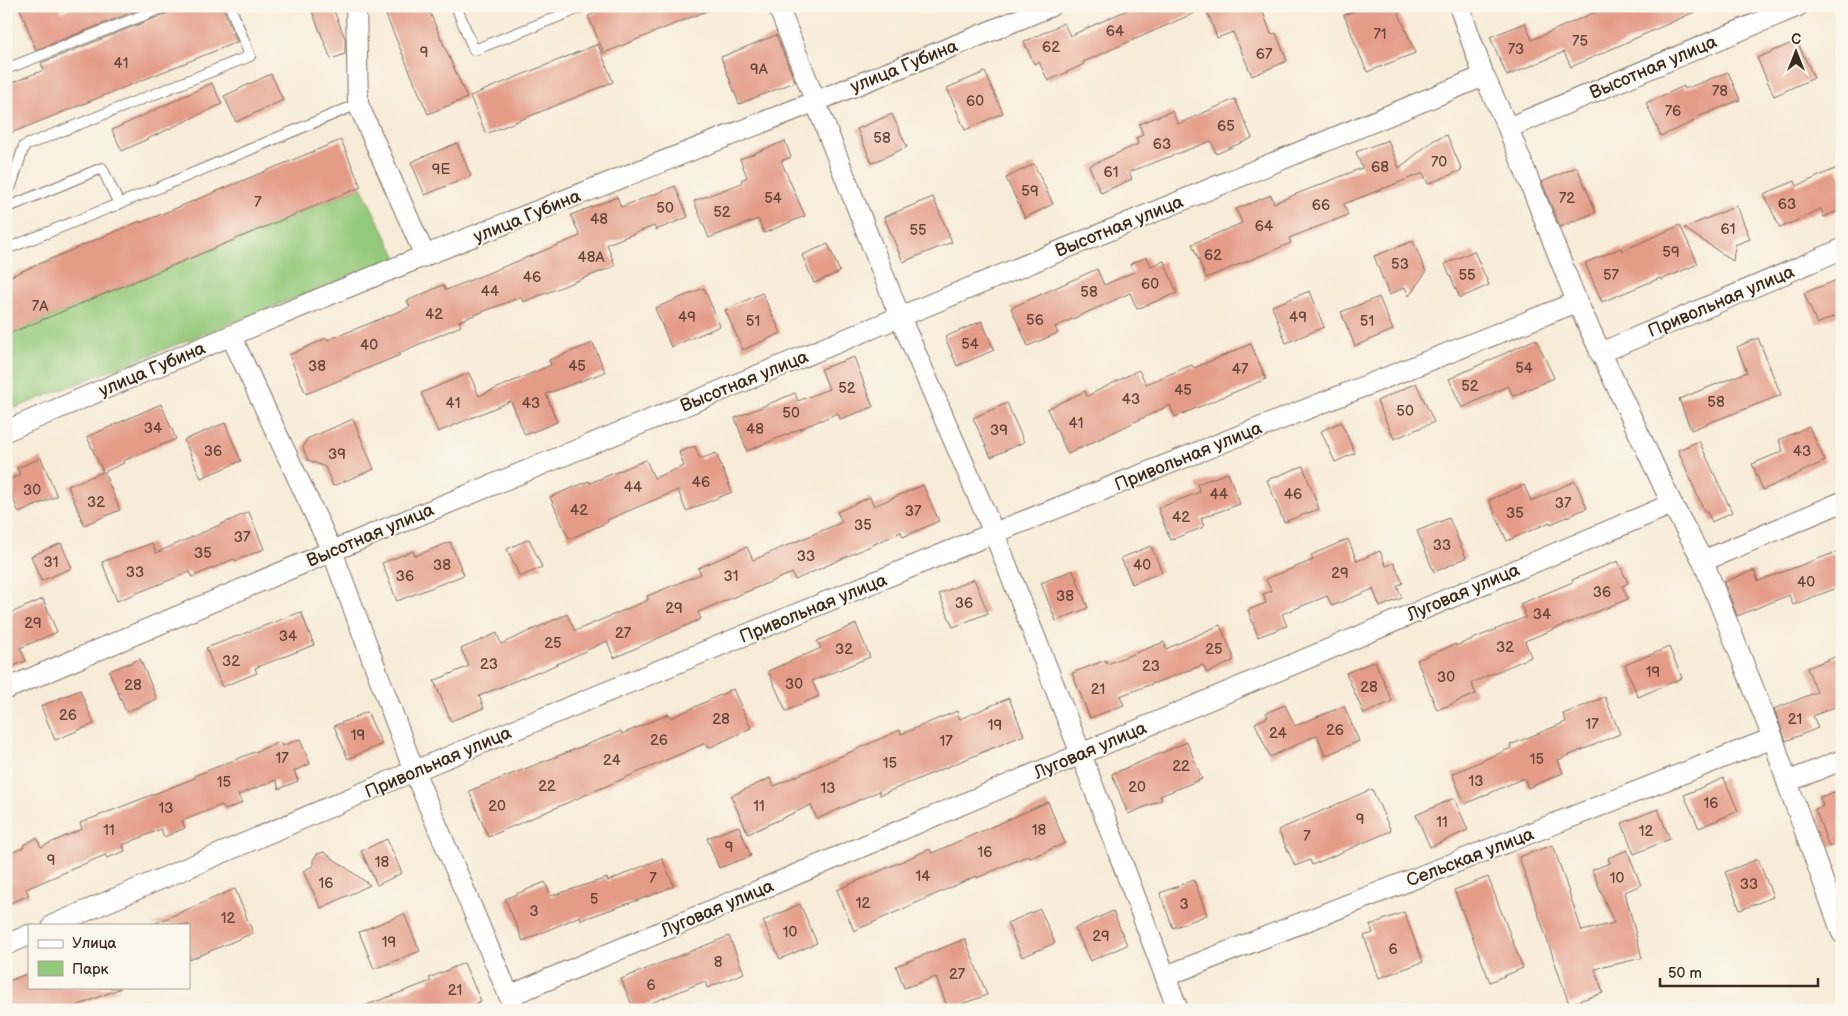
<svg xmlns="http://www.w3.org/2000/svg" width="1848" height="1016" font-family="'Balsamiq Sans',sans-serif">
	<rect width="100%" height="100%" fill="#fbf7ec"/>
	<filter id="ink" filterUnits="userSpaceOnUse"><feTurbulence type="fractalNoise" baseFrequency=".02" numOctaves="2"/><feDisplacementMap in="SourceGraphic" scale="10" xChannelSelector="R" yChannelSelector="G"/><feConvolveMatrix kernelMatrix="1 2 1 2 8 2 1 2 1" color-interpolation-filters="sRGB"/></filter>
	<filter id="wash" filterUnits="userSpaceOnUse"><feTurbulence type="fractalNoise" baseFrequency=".0096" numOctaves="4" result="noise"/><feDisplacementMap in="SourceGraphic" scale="20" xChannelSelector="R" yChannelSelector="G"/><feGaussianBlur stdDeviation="1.12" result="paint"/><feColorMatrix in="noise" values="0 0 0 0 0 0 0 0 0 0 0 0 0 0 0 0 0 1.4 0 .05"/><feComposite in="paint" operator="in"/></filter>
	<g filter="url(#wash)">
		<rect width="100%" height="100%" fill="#f7ecd8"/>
		<path fill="#94ca7c" stroke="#687a4d" d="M361,187L397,258L15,408L6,387V335Z"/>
		<g id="blocks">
			<path fill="#e49c88" d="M19,6H58L61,12L76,6H148L36,50Z
				M174,6H222L237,42L6,135V85L44,70L41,63L170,12Z
				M310,6H332L345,38V54L331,59Z
				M382,6H427L467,98L428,114Z
				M612,6H716V7L604,53L588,16Z
				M1136,6H1261L1271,34L1276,33L1287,61L1252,76L1233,32L1217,38L1206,8L1083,62L1084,64L1048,81L1039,62L1034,64L1024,42L1064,23L1070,36Z
				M1367,6H1396L1415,53L1367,72L1344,15Z
				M1592,6H1708L1571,67L1564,52L1507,76L1490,37L1525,23L1532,40L1595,12Z
				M776,35L795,82L739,104L721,57Z
				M1797,41L1814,78L1774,96L1757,58Z
				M598,44L613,82L486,134L470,96Z
				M985,72L1003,113L965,130L947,88Z
				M1728,72L1740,100L1698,117L1699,119L1661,136L1646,103L1684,86L1685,89Z
				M271,74L283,100L236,122L224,96Z
				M212,83L222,104L122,151L112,130Z
				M1235,99L1252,138L1216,154L1211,141L1129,172L1132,179L1101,193L1089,166L1138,144L1136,138L1143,135L1139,124L1172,111L1178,124Z
				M892,114L907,147L872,163L857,129Z
				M1447,135L1462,170L1428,184L1423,173L1344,204L1348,215L1289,238L1291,243L1206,278L1192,244L1242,223L1236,209L1271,195L1274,203L1362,168L1356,152L1388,140L1399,168L1434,140Z
				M341,140L361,187L6,335V278L140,221V223Z
				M785,141L791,157L781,161L805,216L764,233L758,219L709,238L694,201L742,183L741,180L747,177L740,159Z
				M457,143L471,176L425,195L411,162Z
				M1034,164L1053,204L1025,218L1006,178Z
				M1577,167L1596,212L1560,227L1542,182Z
				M1837,168L1842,178V209L1824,217L1821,209L1780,228L1764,194L1795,181L1797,186Z
				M675,186L688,217L656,230L654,226L607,244L615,266L523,302L521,297L459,321L461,326L399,353L400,355L306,394L289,355L327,338L328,340L410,307L407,301L443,285L446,290L580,236L571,215L617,197L621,207Z
				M933,197L952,242L903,262L884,217Z
				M1737,206L1750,239L1735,245L1733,261L1684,228Z
				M1680,225L1698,264L1661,280L1660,278L1602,302L1585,263L1621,248L1622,251Z
				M1413,241L1426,272L1409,296L1405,287L1389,295L1374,256Z
				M828,244L840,272L814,283L802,255Z
				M1474,251L1489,285L1460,298L1445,264Z
				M1147,257L1151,266L1164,261L1177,293L1137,309L1130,293L1055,327L1058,333L1028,346L1011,308L1097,269L1104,285L1134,272L1130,264Z
				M1837,280L1842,292V313L1817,324L1804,293Z
				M704,288L720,326L671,347L655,308Z
				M1310,291L1324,327L1286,343L1272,306Z
				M762,293L781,333L743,350L725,310Z
				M1379,297L1393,330L1355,346L1341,312Z
				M982,321L994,350L957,366L945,337Z
				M1758,338L1781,395L1691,430L1679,399L1747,372L1737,347Z
				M1536,339L1554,378L1513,396L1508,386L1462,408L1449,379Z
				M593,343L605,372L546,394L557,422L525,435L511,401L438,432L421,393L469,373L479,396L551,365L549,360Z
				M1251,344L1266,379L1175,417L1170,405L1068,454L1047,409L1085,391L1087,396L1139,370L1146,384L1192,365L1194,368Z
				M854,357L873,407L840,419L838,413L747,451L735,418L795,393L798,401L829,389L821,369Z
				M1416,383L1434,422L1394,439L1377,401Z
				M1007,403L1024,442L991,457L973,418Z
				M161,404L176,439L123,461L124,463L104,472L120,510L84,525L68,486L103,472L87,437Z
				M353,419L374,469L333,486L325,467L308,460L303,448L307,439Z
				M1341,422L1355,453L1335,462L1321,431Z
				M225,423L241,461L201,478L184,440Z
				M1809,426L1825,461L1763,490L1752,464L1783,451L1779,440Z
				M1699,441L1732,512L1712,522L1707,512L1705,513L1678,450Z
				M695,446L700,459L716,453L732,492L686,511L678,490L607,520L608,522L569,539L550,497L589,481L590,483L646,460L654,478L684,466L679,452Z
				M41,458L57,496L19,513L6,481L20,475L17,468Z
				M1303,466L1319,509L1284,522L1267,480Z
				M1228,473L1240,504L1201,518L1204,527L1170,540L1158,508L1200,492L1197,484Z
				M1575,481L1587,508L1551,524L1550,522L1507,541L1489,500L1524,485L1531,501Z
				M923,485L939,521L903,537L901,532L795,580L792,573L698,612L701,619L614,658L607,641L540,672L539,671L479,696L484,708L451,721L434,681L469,666L461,649L497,633L501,644L567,614L575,631L648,600L647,596L701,574L698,568L747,547L753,560L842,522L837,512L870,497L874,506Z
				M249,512L264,549L235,561L234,559L192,577L190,572L117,601L102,562L152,543L156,553Z
				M1449,518L1466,558L1434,572L1417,531Z
				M529,539L542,567L520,577L507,549Z
				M1348,539L1357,561L1380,551L1386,566L1394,563L1403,583L1397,586L1402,598L1380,607L1373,589L1332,606L1327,596L1282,614L1287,626L1258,637L1248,610L1266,603L1263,594L1271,591L1266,579L1313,560L1311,555Z
				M450,542L464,575L397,601L382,563L413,551L415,556Z
				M61,543L72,568L41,581L31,556Z
				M1151,546L1162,572L1132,584L1121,558Z
				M1842,550V586L1793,605L1789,595L1737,616L1724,582L1754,570L1758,581Z
				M1618,561L1628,583L1622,586L1628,599L1525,641L1531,657L1471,683L1476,694L1437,710L1417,660L1456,644V646L1526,617L1520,604L1573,582L1572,580Z
				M1073,570L1088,608L1056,621L1041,583Z
				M974,579L988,613L953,627L939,594Z
				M43,599L57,632L20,648L26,661L6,669V615Z
				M301,612L314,645L255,668L257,673L222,687L206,648Z
				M856,624L870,657L812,681L819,696L786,711L768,671L821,648L817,641Z
				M1220,625L1233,655V661L1207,673L1203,665L1120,696L1124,705L1090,718L1072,673L1106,660L1107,664L1164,642L1166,649Z
				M1669,647L1682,678L1638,697L1625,665Z
				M1842,654V704L1813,716L1818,728L1786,741L1774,709L1817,692L1807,668Z
				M140,659L157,699L126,712L109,671Z
				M1375,661L1392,701L1364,714L1346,673Z
				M733,689L751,728L709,748L706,743L488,837L469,791L621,731L622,734L669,714L671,718Z
				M80,690L94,724L55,740L41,706Z
				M1605,697L1620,734L1558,760L1563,773L1528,788L1524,778L1465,804L1452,774L1511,748L1510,745L1566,722L1563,714Z
				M1009,698L1024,735L880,795L879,791L817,819L811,805L748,834L731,796L770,778L774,786L900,730L901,734L957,711L960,719Z
				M1285,705L1295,726L1344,706L1359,741L1325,756L1317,735L1270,757L1255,723L1268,717L1266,713Z
				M367,712L382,744L348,759L334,726Z
				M300,739L310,764L294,771L298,781L279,789L276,780L238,795L242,803L225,810L222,805L182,821L185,828L164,837L161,829L123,845L125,851L107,858L105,855L26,889L29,895L6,905V855L24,847L23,845L37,838L41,847L82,829L80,823L195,778L194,776L280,742L282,746Z
				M1187,742L1202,779L1160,796L1162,800L1128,814L1112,774Z
				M1724,778L1738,811L1699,828L1684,795Z
				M1372,789L1391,831L1312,865L1310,860L1295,866L1278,830Z
				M1837,791L1842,804V842L1829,847L1815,809L1823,806L1820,797Z
				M1454,798L1468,830L1430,847L1416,815Z
				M1048,802L1065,843L1030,858L1029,855L977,878L976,876L854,931L837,890L930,849L932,853Z
				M1658,809L1670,839L1634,854L1622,823Z
				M739,826L751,856L719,868L707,838Z
				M387,839L402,873L377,885L361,851Z
				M1553,845L1582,931L1614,923L1592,870L1610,863L1608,858L1627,850L1641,885L1625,892L1642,958L1595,969L1603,993L1569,1004L1519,857Z
				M324,852L370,885L321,908L303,871L313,866V860L317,854Z
				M662,858L674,886L647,897L581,920L580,916L523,941L505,899L545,882L551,896L607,878L608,881Z
				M1758,859L1773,897L1740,910L1725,872Z
				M1488,877L1523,968L1490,982L1454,890Z
				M1194,880L1207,915L1173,928L1160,893Z
				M235,889L253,933L189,960V925H151Z
				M800,904L817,943L780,959L763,921Z
				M1040,909L1055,943L1022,957L1007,923Z
				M1113,911L1127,945L1090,961L1075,928Z
				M1404,912L1423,962L1379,978L1364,936L1373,933L1370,925Z
				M404,914L420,951L374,969L359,932Z
				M729,936L744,973L707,988L705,981L634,1010L621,979Z
				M965,939L987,995L948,1009L936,977L904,988L896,966Z
				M464,963L481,1001L460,1010H359V1008L431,981L429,978Z
				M29,973V987L121,988L67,1010H6V982Z"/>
		</g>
	</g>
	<g filter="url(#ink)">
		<use href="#blocks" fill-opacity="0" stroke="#7d6e5f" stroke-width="1"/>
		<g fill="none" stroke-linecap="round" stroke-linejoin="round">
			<g stroke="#7d6e5f" stroke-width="12">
				<path id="service" d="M456,6L474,50L585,6
					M6,69L167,6
					M6,188L11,186L24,146L250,56L230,6
					M6,208L102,168L119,204
					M6,245L14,246L158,188L358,104"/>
			</g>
			<g stroke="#7d6e5f" stroke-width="22">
				<path id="minor" d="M356,6L358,104L425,256
					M778,6L900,317L994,533L1081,754L1178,1010
					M1459,6L1484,76L1508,128L1577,302L1672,504L1703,561L1773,738L1787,782L1842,933
					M1508,128L1798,6
					M231,336L332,551L414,771L515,1010
					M1600,353L1842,249
					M6,431C145,371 284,313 424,256C633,172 843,93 1051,6
					M1703,561L1842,502
					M6,689L332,551L1484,76
					M1787,782L1842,760
					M53,925L414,771L994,533L1577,302
					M6,945L29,935
					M1166,976L1773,738
					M509,996L1672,504"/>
			</g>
			<use href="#service" stroke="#fff" stroke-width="10"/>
			<use href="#minor" stroke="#fff" stroke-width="20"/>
		</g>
	</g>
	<g text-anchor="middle" stroke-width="4" stroke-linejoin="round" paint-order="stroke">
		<g font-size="15" fill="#654638">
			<text x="1115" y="36">64</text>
			<text x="1380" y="39">71</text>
			<text x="1580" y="46">75</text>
			<text x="1051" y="52">62</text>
			<text x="1516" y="54">73</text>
			<text x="424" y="57">9</text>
			<text x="1264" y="59">67</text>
			<text x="121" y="68">41</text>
			<text x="759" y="74">9А</text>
			<text x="1720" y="96">78</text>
			<text x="975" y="106">60</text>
			<text x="1673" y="116">76</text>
			<text x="1226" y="131">65</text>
			<text x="882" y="143">58</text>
			<text x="1162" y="149">63</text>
			<text x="1439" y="167">70</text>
			<text x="1380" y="172">68</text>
			<text x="441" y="174">9Е</text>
			<text x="1111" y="177">61</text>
			<text x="1030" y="196">59</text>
			<text x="773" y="203">54</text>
			<text x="1567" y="203">72</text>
			<text x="258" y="207">7</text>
			<text x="1787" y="209">63</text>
			<text x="1321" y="210">66</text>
			<text x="665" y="213">50</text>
			<text x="722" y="217">52</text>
			<text x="599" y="224">48</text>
			<text x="1264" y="231">64</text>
			<text x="1728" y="234">61</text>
			<text x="918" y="235">55</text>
			<text x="1671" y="257">59</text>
			<text x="1213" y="260">62</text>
			<text x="591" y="262">48А</text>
			<text x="1400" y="269">53</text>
			<text x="1467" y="280">55</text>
			<text x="1611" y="280">57</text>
			<text x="532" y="282">46</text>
			<text x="1150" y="289">60</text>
			<text x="490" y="296">44</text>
			<text x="1089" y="297">58</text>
			<text x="40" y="311">7А</text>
			<text x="434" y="319">42</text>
			<text x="687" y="322">49</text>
			<text x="1298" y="322">49</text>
			<text x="1035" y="325">56</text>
			<text x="753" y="326">51</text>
			<text x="1367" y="326">51</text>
			<text x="970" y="349">54</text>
			<text x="369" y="350">40</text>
			<text x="317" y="371">38</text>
			<text x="577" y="371">45</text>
			<text x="1524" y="373">54</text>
			<text x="1240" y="374">47</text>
			<text x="1470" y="391">52</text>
			<text x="847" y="393">52</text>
			<text x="1183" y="395">45</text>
			<text x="1131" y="404">43</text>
			<text x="1716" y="407">58</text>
			<text x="453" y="408">41</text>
			<text x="531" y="408">43</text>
			<text x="1405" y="416">50</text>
			<text x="791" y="418">50</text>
			<text x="1076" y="428">41</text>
			<text x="153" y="433">34</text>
			<text x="755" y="434">48</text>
			<text x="999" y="435">39</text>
			<text x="213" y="456">36</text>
			<text x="1802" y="456">43</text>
			<text x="337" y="459">39</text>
			<text x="701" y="487">46</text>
			<text x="633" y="492">44</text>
			<text x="32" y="495">30</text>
			<text x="1219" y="499">44</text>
			<text x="1293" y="499">46</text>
			<text x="96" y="507">32</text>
			<text x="1563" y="508">37</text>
			<text x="579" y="515">42</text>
			<text x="913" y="516">37</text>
			<text x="1515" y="518">35</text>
			<text x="1181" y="522">42</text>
			<text x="863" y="530">35</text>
			<text x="242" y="542">37</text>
			<text x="1442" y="550">33</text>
			<text x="203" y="558">35</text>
			<text x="806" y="561">33</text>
			<text x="51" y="567">31</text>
			<text x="442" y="570">38</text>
			<text x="1142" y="570">40</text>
			<text x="135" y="577">33</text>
			<text x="1340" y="578">29</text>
			<text x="405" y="581">36</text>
			<text x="731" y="581">31</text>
			<text x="1806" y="587">40</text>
			<text x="1602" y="597">36</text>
			<text x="1065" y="601">38</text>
			<text x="964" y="608">36</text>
			<text x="674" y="613">29</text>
			<text x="1542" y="619">34</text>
			<text x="33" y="628">29</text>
			<text x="623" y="638">27</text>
			<text x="288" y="641">34</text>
			<text x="553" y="648">25</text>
			<text x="1505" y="652">32</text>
			<text x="844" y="654">32</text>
			<text x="1214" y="654">25</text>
			<text x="231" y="666">32</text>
			<text x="489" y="669">23</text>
			<text x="1151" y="671">23</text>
			<text x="1653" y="677">19</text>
			<text x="1446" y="682">30</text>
			<text x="794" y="689">30</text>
			<text x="133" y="690">28</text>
			<text x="1369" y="692">28</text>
			<text x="1098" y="694">21</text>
			<text x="68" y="720">26</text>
			<text x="721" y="724">28</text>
			<text x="1795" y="724">21</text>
			<text x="1592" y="729">17</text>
			<text x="995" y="730">19</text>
			<text x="1335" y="735">26</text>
			<text x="1278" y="738">24</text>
			<text x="358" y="740">19</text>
			<text x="659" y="745">26</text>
			<text x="946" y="746">17</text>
			<text x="282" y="763">17</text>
			<text x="1537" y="764">15</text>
			<text x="612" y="765">24</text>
			<text x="890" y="768">15</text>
			<text x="1181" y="771">22</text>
			<text x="1476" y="786">13</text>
			<text x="224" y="787">15</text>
			<text x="547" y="791">22</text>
			<text x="1137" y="792">20</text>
			<text x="828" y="793">13</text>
			<text x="1711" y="808">16</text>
			<text x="497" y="811">20</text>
			<text x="759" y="811">11</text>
			<text x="166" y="813">13</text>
			<text x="1360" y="824">9</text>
			<text x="1442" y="827">11</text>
			<text x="109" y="835">11</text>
			<text x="1039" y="835">18</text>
			<text x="1646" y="836">12</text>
			<text x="1307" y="841">7</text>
			<text x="729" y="852">9</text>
			<text x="985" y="857">16</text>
			<text x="51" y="865">9</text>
			<text x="382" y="867">18</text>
			<text x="923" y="881">14</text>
			<text x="653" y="883">7</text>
			<text x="1617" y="883">10</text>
			<text x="326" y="888">16</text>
			<text x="1749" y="889">33</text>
			<text x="594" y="904">5</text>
			<text x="863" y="908">12</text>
			<text x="1184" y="909">3</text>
			<text x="534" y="916">3</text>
			<text x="228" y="923">12</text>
			<text x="790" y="937">10</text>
			<text x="1101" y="941">29</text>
			<text x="389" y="947">19</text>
			<text x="1393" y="954">6</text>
			<text x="718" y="967">8</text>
			<text x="957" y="979">27</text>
			<text x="651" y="990">6</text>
			<text x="455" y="995">21</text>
		</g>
		<g font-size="18" fill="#3b2a1e" stroke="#fbf7ec">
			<text transform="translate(904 66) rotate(-22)" y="6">улица Губина</text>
			<text transform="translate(1653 67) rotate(-23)" y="6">Высотная улица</text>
			<text transform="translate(527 216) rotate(-22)" y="6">улица Губина</text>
			<text transform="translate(1119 226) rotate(-22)" y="6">Высотная улица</text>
			<text transform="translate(1721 301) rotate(-23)" y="6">Привольная улица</text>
			<text transform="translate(152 369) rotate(-23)" y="6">улица Губина</text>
			<text transform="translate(744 381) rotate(-22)" y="6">Высотная улица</text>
			<text transform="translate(1188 456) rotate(-22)" y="6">Привольная улица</text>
			<text transform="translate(370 535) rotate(-23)" y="6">Высотная улица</text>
			<text transform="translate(1463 592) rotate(-23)" y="6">Луговая улица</text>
			<text transform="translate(813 608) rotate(-22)" y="6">Привольная улица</text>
			<text transform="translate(1090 750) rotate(-23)" y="6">Луговая улица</text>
			<text transform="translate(438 762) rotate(-23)" y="6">Привольная улица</text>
			<text transform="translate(1470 857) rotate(-21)" y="6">Сельская улица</text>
			<text transform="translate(717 908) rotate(-23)" y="6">Луговая улица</text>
		</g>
	</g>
	<rect width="1848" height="1016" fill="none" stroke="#fbf7ec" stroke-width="25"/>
	<rect x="28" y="924" width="162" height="65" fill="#fbf7ec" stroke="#aea59a"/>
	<rect x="38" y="940" width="25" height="8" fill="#ffffff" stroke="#aea59a"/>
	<text x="72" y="948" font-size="15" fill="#3b2a1e">Улица</text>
	<rect x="38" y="961" width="25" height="15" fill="#94ca7c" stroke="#aea59a"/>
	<text x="72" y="974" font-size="15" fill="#3b2a1e">Парк</text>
	<g transform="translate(1796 52)" stroke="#fbf7ec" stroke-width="4" paint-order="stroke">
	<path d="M0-4L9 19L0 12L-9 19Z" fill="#3b2a1e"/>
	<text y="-8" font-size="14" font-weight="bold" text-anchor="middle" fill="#3b2a1e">С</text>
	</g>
	<path d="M1660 978v8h158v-8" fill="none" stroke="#3b2a1e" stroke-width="2.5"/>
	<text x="1668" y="978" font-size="15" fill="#3b2a1e" stroke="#fbf7ec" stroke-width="4" paint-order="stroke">50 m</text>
</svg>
